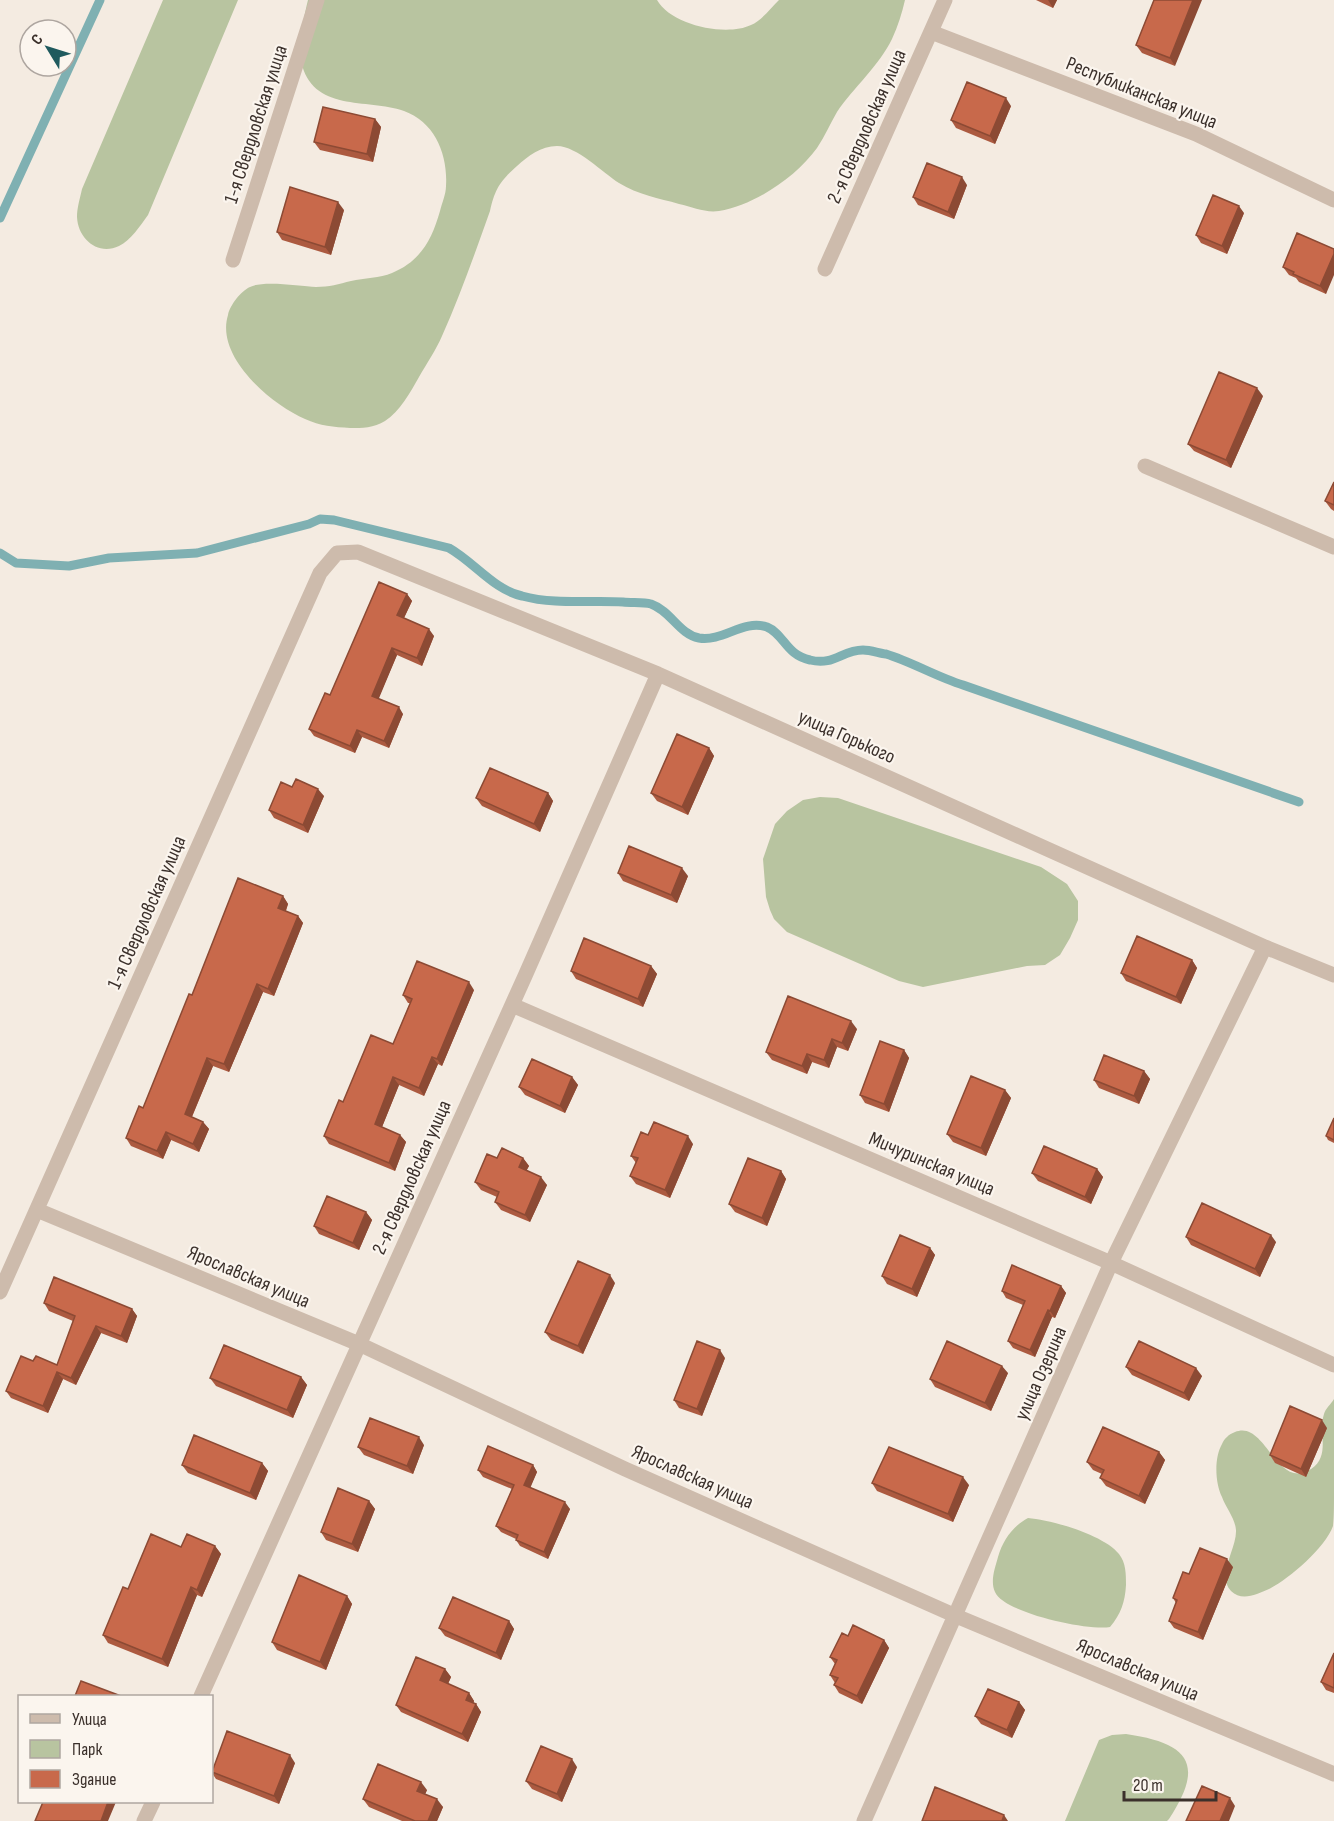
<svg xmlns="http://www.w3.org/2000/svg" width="1334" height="1821" font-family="'Sofia Sans Condensed',sans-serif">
	<rect width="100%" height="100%" fill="#f4ebe1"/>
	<path fill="#b8c4a0" d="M163,0H238L148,215C140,226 131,240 119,246C98,256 78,239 77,217C77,208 80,198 82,189Z
		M308,0H657C671,25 726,37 751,25C761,21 771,8 779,0H905C902,13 898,26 892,39C879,66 854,87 837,112C830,124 825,136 817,148C796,177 755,205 719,211C705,213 693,207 679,204C659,198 638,195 619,183C603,173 577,146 557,146C541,146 528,156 517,166C500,181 495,189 490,211C475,253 460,296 442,336C436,350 427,363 419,377C410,393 400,411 385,421C374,428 362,428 350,428C334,427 320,426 305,419C271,404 215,357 228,315C230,305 241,291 250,287C262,280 301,286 316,287C329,287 339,284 351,281C364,278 380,278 392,273C421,261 432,239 440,211C442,203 446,194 446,186C448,155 435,122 404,111C367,98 312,113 301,61C298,46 304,16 308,0Z
		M820,797L838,798L1041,867L1067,884L1078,901V920L1070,938L1060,955L1045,965L1027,966L923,987L899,981L787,932L774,919L770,910L766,897L763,859L775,824L787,811L803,800Z
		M1334,1399C1334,1431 1334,1463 1334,1495C1334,1504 1334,1518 1333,1526C1325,1548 1289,1579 1269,1589C1257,1594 1242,1602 1231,1591C1216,1575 1237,1549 1236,1530C1235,1518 1226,1508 1222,1497C1215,1483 1214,1458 1222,1444C1224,1439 1229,1434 1235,1432C1266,1419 1276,1492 1311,1469C1331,1456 1318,1433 1324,1414C1325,1409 1331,1404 1334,1399Z
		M1028,1518C1052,1520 1104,1535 1119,1554C1126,1563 1126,1574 1126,1585C1125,1602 1121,1614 1110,1627C1088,1631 1004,1613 995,1592C990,1581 995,1568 998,1557C1003,1540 1013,1526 1028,1518Z
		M1126,1734C1188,1743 1206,1763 1169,1819L1167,1821H1065L1099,1740L1112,1735Z"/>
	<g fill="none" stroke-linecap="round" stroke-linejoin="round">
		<path stroke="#7fb0b2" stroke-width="9" d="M0,218L100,0
			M0,553L16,563L69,566L109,558L197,553L309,524L320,519L334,520L449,548C474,562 494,590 522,596C555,605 590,600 623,602C632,603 643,602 651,604C671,611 679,634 699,638C723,642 743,619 767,627C784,634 786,655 810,660C834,666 842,650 863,650C870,650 879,653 886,654C912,662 937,677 963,685C1075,723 1187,764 1299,802"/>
		<path stroke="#cdbbac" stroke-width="15" d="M931,32L1196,134L1334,200
			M233,260L317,0
			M825,269L945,0
			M1145,466L1334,547
			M512,1005L1111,1263L1334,1365
			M37,1210L359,1344L625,1469L956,1616L1334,1774
			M0,1292L320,573L337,553L358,552L658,674L1265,947L1334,975
			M201,1696L525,976L658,674
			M144,1821L153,1802
			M864,1821L1111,1263L1265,947"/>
	</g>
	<path fill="#ac5a40" d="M1036,0H1057L1053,8Z
		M1154,0L1175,66L1142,53L1136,45Z
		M1011,106L995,144L956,128L951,120Z
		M375,119L381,127L373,162L320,150L314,142Z
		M967,185L954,219L918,205L913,197Z
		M344,210L331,255L282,240L277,232Z
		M1244,213L1227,254L1201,243L1196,235Z
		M1334,249L1326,294L1299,282L1296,278L1289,275L1283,267Z
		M1263,396L1231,468L1194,451L1188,444Z
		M1334,482V511L1331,509L1325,501Z
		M407,594L412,601L404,618L434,636L422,666L397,655L378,699L403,714L389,748L362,737L355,753L314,736L309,729L330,695Z
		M709,748L714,756L688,815L657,801L651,793Z
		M292,787L324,796L308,833L274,818L269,810Z
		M548,793L553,801L540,832L482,806L476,798Z
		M618,873L688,876L677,903L623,881Z
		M283,896L288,904L286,911L298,916L303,923L274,996L263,992L229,1072L213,1066L192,1117L203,1122L209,1129L199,1152L171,1140L163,1159L131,1146L126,1138L143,1108L192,995Z
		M1192,960L1197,968L1181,1004L1126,981L1121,973Z
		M651,966L657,974L643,1007L576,979L571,971Z
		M474,990L442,1066L438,1064L424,1096L399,1085L382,1127L400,1135L406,1142L395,1171L329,1144L324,1136L393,1044L410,1003H408L403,995Z
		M857,1029L848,1051L837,1047L829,1068L812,1062L807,1074L772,1060L766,1052Z
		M904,1050L909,1058L889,1112L865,1103L860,1095Z
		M1144,1071L1150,1079L1139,1104L1099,1088L1094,1080Z
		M572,1077L578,1085L565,1113L525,1095L519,1087Z
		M1005,1090L1011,1098L986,1156L953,1142L947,1134Z
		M1334,1118V1143L1328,1140L1326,1136Z
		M648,1135L693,1144L670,1198L636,1184L630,1176L636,1163L631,1156Z
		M497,1158H523L529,1166L526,1171L547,1185L530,1222L501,1210L495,1202L497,1197L481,1190L475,1182Z
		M1097,1169L1103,1177L1091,1204L1038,1181L1032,1173Z
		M781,1171L786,1179L767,1226L735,1212L729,1204Z
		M366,1212L372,1220L359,1250L319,1234L314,1226Z
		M1186,1237L1276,1242L1260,1277L1191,1245Z
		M930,1248L935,1255L917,1297L887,1284L882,1276Z
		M615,1283L583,1354L551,1340L545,1332Z
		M1061,1286L1066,1293L1055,1318L1052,1317L1035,1357L1013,1348L1008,1341L1023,1305L1006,1298L1002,1291Z
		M44,1303L132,1309L137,1316L127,1343L101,1333L76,1385L63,1379L48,1413L11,1398L6,1391L33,1361L57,1365L73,1321L49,1311Z
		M725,1358L702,1416L679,1408L674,1400Z
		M1126,1367L1202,1376L1189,1401L1132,1375Z
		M1008,1373L991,1411L935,1387L930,1379Z
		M301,1377L307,1385L293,1418L216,1386L210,1378Z
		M1327,1428L1306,1477L1275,1463L1270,1455Z
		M424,1445L413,1474L364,1455L358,1447Z
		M1159,1452L1165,1460L1145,1504L1106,1486L1100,1478L1102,1474L1093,1470L1087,1462Z
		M262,1463L268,1471L256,1500L188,1473L182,1465Z
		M533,1465L537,1472L530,1487L570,1509L548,1559L520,1546L516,1540V1539L501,1532L496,1526L512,1489L483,1477L478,1470Z
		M872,1483L969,1485L953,1522L877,1491Z
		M369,1501L375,1509L358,1552L326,1540L321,1532Z
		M215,1546L221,1554L202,1597L197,1595L168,1667L108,1643L103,1635L128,1589L181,1547Z
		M1233,1567L1203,1640L1174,1628L1169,1621L1176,1603L1173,1598L1189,1574Z
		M347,1596L352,1604L326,1670L277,1650L272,1642Z
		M509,1621L514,1629L501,1660L445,1636L439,1628Z
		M848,1636L884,1640L889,1648L862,1704L839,1693L834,1685L835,1683L830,1675L835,1664L830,1657Z
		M1334,1653V1693L1326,1690L1321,1682Z
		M445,1669L451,1677L448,1684L469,1693L474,1701L473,1703L476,1704L481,1712L468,1742L401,1712L396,1705Z
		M1019,1702L1025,1710L1012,1738L981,1724L975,1716Z
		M295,1763L279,1804L216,1779L212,1773V1770Z
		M577,1767L562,1802L532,1789L526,1781Z
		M427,1790L425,1794L443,1807L437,1821H402L369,1807L363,1799Z"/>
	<path fill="#8c4a34" d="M1048,0H1057L1053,8Z
		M1193,0H1202L1175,66L1170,58Z
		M1006,98L1011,106L995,144L990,136Z
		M375,119L381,127L373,162L367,154Z
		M962,177L967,185L954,219L948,212Z
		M338,202L344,210L331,255L325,247Z
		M1239,206L1244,213L1227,254L1222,246Z
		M1334,254V275L1326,294L1320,286Z
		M1257,388L1263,396L1231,468L1226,460Z
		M407,594L412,601L402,622L397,615Z
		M429,629L434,636L422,666L417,658Z
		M392,648L397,655L377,703L372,696Z
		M399,707L403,714L389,748L384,741Z
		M357,730L362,737L355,753L350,746Z
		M709,748L714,756L688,815L682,807Z
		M318,789L324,796L308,833L303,825Z
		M548,793L553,801L540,832L534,824Z
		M682,868L688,876L677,903L671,895Z
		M283,896L288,904L284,915L278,908Z
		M298,916L303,923L274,996L268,989Z
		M1192,960L1197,968L1181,1004L1176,997Z
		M651,966L657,974L643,1007L638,999Z
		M469,982L474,990L442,1066L437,1059Z
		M257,984L263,992L229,1072L224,1064Z
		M851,1021L857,1029L848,1051L842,1043Z
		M832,1039L837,1047L829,1068L824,1060Z
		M904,1050L909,1058L889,1112L884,1104Z
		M807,1054L812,1062L807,1074L802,1066Z
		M432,1057L438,1064L424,1096L419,1088Z
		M207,1058L213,1066L190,1121L185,1114Z
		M1144,1071L1150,1079L1139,1104L1134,1096Z
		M393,1077L399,1085L380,1132L375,1124Z
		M572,1077L578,1085L565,1113L560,1106Z
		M1005,1090L1011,1098L986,1156L981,1148Z
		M203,1122L209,1129L199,1152L193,1144Z
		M166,1132L171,1140L163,1159L157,1151Z
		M400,1135L406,1142L395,1171L389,1163Z
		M688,1136L693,1144L670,1198L665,1190Z
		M523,1158L529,1166L524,1175L519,1167Z
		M1097,1169L1103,1177L1091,1204L1085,1197Z
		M781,1171L786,1179L767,1226L762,1218Z
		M541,1177L547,1185L530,1222L525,1215Z
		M366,1212L372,1220L359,1250L353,1243Z
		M1271,1235L1276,1242L1260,1277L1255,1269Z
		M930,1248L935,1255L917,1297L912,1289Z
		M610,1275L615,1283L583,1354L578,1346Z
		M1061,1286L1066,1293L1055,1318L1050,1311Z
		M132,1309L137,1316L127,1343L121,1336Z
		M1048,1310L1052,1317L1035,1357L1030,1350Z
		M96,1326L101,1333L76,1385L71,1378Z
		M720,1350L725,1358L702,1416L697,1409Z
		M1002,1366L1008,1373L991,1411L985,1403Z
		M1196,1368L1202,1376L1189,1401L1184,1393Z
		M57,1372L63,1379L48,1413L43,1406Z
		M301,1377L307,1385L293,1418L287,1410Z
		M1322,1420L1327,1428L1306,1477L1301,1469Z
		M419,1437L424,1445L413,1474L407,1466Z
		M1159,1452L1165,1460L1145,1504L1139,1496Z
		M262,1463L268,1471L256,1500L250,1493Z
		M533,1465L537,1472L529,1491L524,1485Z
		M963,1477L969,1485L953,1522L948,1514Z
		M369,1501L375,1509L358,1552L352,1544Z
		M565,1502L570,1509L548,1559L544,1552Z
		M215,1546L221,1554L202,1597L197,1590Z
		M1227,1559L1233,1567L1203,1640L1198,1632Z
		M191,1587L197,1595L168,1667L162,1659Z
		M347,1596L352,1604L326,1670L320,1662Z
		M509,1621L514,1629L501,1660L496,1653Z
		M884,1640L889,1648L862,1704L857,1696Z
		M445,1669L451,1677L446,1688L440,1680Z
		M469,1693L474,1701L471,1708L466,1700Z
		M1019,1702L1025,1710L1012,1738L1007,1730Z
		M476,1704L481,1712L468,1742L462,1734Z
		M290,1755L295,1763L279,1804L274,1796Z
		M572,1759L577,1767L562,1802L557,1794Z
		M421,1782L427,1790L423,1799L417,1791Z
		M1230,1798L1235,1806L1229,1821H1220Z
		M437,1799L443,1807L437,1821H428Z
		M108,1802H116L108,1821H101Z
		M1004,1815L1008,1821H1002Z"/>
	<path fill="#c8694b" stroke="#8c4a34" stroke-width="1.5" d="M1154,0H1193L1170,58L1136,45Z
		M967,82L1006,98L990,136L951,120Z
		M323,107L375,119L367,154L314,142Z
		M927,163L962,177L948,212L913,197Z
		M290,187L338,202L325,247L277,232Z
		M1213,195L1239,206L1222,246L1196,235Z
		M1297,233L1334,249V254L1320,286L1293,274L1294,272L1283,267Z
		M1219,372L1257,388L1226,460L1188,444Z
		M1334,482V505L1325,501Z
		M379,582L407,594L397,615L429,629L417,658L392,648L372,696L399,707L384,741L357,730L350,746L309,729L325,693L330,695Z
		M677,734L709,748L682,807L651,793Z
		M490,768L548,793L534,824L476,798Z
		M296,779L318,789L303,825L269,810L281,782L292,787Z
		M629,846L682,868L671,895L618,873Z
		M238,878L283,896L278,908L298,916L268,989L257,984L224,1064L207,1058L185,1114L203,1122L193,1144L166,1132L157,1151L126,1138L139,1106L143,1108L189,994L192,995Z
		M1137,936L1192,960L1176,997L1121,973Z
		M584,938L651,966L638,999L571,971Z
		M417,961L469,982L437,1059L432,1057L419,1088L393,1077L375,1124L400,1135L389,1163L324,1136L339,1100L343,1102L371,1035L393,1044L412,999L403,995Z
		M788,996L851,1021L842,1043L832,1039L824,1060L807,1054L802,1066L766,1052Z
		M880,1041L904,1050L884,1104L860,1095Z
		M1104,1055L1144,1071L1134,1096L1094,1080Z
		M532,1059L572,1077L560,1106L519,1087Z
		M971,1076L1005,1090L981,1148L947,1134Z
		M1334,1118V1140L1326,1136Z
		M654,1122L688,1136L665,1190L630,1176L638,1158L631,1156L641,1132L648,1135Z
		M1044,1146L1097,1169L1085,1197L1032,1173Z
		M502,1148L523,1158L519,1167L541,1177L525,1215L495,1202L499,1192L475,1182L487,1154L497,1158Z
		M748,1158L781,1171L762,1218L729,1204Z
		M327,1196L366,1212L353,1243L314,1226Z
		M1202,1203L1271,1235L1255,1269L1186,1237Z
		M900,1235L930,1248L912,1289L882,1276Z
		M578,1261L610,1275L578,1346L545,1332Z
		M1012,1265L1061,1286L1050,1311L1048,1310L1030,1350L1008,1341L1025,1301L1002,1291Z
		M54,1277L132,1309L121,1336L96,1326L71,1378L57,1372L43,1406L6,1391L21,1356L33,1361L36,1356L57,1365L75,1316L44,1303Z
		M697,1341L720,1350L697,1409L674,1400Z
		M947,1341L1002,1366L985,1403L930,1379Z
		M1139,1341L1196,1368L1184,1393L1126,1367Z
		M224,1345L301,1377L287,1410L210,1378Z
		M1290,1406L1322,1420L1301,1469L1270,1455Z
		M370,1418L419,1437L407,1466L358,1447Z
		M1103,1427L1159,1452L1139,1496L1100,1478L1104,1470L1087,1462Z
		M194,1435L262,1463L250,1493L182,1465Z
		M488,1446L533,1465L524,1485L565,1502L544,1552L516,1540L518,1535L496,1526L514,1485L478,1470Z
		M889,1447L963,1477L948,1514L872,1483Z
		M338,1488L369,1501L352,1544L321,1532Z
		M151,1534L181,1547L187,1534L215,1546L197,1590L191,1587L162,1659L103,1635L123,1587L128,1589Z
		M1200,1548L1227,1559L1198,1632L1169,1621L1177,1600L1173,1598L1183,1572L1189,1574Z
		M299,1575L347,1596L320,1662L272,1642Z
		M453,1597L509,1621L496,1653L439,1628Z
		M853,1625L884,1640L857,1696L834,1685L838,1678L830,1675L837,1660L830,1657L842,1633L848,1636Z
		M1334,1653V1688L1321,1682Z
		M416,1657L445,1669L440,1680L469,1693L466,1700L476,1704L462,1734L396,1705Z
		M81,1681L121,1696H75Z
		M988,1689L1019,1702L1007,1730L975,1716Z
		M227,1731L290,1755L274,1796L212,1772Z
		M541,1746L572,1759L557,1794L526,1781Z
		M378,1764L421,1782L417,1791L437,1799L428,1821H415L363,1799Z
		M1202,1786L1230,1798L1220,1821H1186Z
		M935,1787L1004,1815L1002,1821H922Z
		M43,1802H108L101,1821H35Z"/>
	<g text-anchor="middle" stroke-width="4.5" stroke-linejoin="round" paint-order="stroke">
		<g font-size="20" fill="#3b302b" stroke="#fbf5ee">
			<text transform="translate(1142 92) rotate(22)" y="7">Республиканская улица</text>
			<text transform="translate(255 124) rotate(-72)" y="7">1-я Свердловская улица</text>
			<text transform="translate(866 126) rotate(-66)" y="7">2-я Свердловская улица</text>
			<text transform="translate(847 736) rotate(24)" y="7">улица Горького</text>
			<text transform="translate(146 912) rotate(-66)" y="7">1-я Свердловская улица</text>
			<text transform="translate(932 1163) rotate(23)" y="7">Мичуринская улица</text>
			<text transform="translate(411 1177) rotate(-66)" y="7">2-я Свердловская улица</text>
			<text transform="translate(249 1276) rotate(23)" y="7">Ярославская улица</text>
			<text transform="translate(1040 1373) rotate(-66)" y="7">улица Озерина</text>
			<text transform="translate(693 1476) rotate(24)" y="7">Ярославская улица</text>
			<text transform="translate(1138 1669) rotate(23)" y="7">Ярославская улица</text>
		</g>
	</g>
	<rect x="18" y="1695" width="195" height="108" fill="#fbf5ee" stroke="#aea6a0" stroke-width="1.5"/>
	<rect x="30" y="1714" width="30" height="9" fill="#cdbbac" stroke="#aea6a0" stroke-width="1.5"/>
	<text x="72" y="1725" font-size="18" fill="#3b302b">Улица</text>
	<rect x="30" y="1740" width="30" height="18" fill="#b8c4a0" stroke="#aea6a0" stroke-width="1.5"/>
	<text x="72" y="1755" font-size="18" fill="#3b302b">Парк</text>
	<rect x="30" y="1770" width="30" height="18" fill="#c8694b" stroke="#aea6a0" stroke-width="1.5"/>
	<text x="72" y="1785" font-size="18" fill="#3b302b">Здание</text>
	<g transform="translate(48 48) rotate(308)"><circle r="28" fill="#fbf5ee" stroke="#aea6a0" stroke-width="1.5"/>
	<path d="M0-4.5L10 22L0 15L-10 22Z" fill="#1f5a5e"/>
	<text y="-9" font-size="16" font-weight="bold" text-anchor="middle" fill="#3b302b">С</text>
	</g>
	<path d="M1124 1791v9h92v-9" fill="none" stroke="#3b302b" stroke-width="3"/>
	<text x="1133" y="1791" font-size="18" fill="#3b302b" stroke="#fbf5ee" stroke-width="4.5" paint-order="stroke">20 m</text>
</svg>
